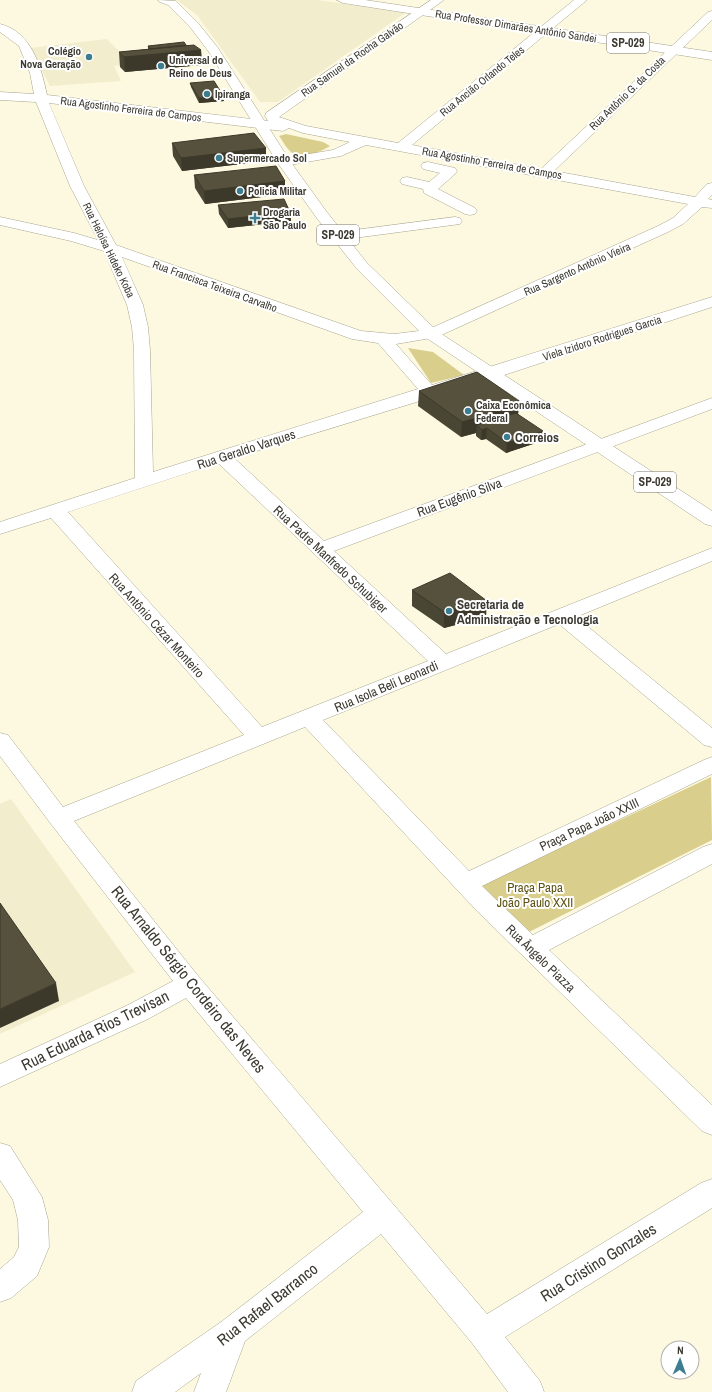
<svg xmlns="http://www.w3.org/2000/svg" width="712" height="1392" font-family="'Archivo Narrow',sans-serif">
	<rect width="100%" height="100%" fill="#fdf9e1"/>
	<path fill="#f2edcd" d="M177,0H318L405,13L278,102H260L197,15Z
		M107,39L120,52L138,51L147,63L114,66L121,81L50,86L30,48Z
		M11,799L135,972L0,1034V804Z"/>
	<path fill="#d9ce8b" d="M286,134L323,142L330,146C321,152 300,160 291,152C286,148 283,141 279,136Z
		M408,348L433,352L464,375L431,383Z
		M711,777L712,840L527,933L480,886Z"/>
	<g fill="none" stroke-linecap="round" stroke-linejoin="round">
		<g stroke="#a8a58e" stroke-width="1">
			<path id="minor" d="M431,0H444L279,117L306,126L398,143L574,0H587L412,145L541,169L708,12L712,11V20L554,171L695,197L707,184L712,183V195L708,199L712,200V208L702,207L683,224L668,232L437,337L396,344L432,385L712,297V307L498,377L234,458L324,541L712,398V409L334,551L446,654L712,548V561L576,617L712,728V747L704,745L559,624L323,720L469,871L704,760L712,757V774L482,886L533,935L703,847L712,844V864L549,950L712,1105V1135L702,1131L476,910L305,727L74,821L199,977L487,1314L701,1183L712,1179V1208L505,1337L540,1381L544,1392H508L472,1343L381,1234L245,1341L226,1392H194L201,1373L175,1392H132L136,1381L221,1322L363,1212L186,998L148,1019L0,1087V1064L128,1005L173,981L51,824L0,756V733L8,735L63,807L244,735L51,518L0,534V522L135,478L134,350L132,327L127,305L104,251L71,241L0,225V217L74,233L98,240L70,186L36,102L0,100V92L34,94L30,73L19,46L0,32V24C32,32 41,67 47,95L268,121L265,116L266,113ZM49,103L283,131L289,128L303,133L350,142L333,150L279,159L277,162L279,165L284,166L341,156L366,145L688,204L673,218L658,226L427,330L394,334L361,331L116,245L84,186ZM122,257L352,339L378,343L418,389L153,472L150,350L148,327L143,305ZM218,463L428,661L262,727L68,512Z
				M428,162L455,168L457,171L455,174L438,189L475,208L477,211L475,214L470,215L465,214L424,193L423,189L402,184L400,181L402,178L407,177L429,182L440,173L423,169L421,166L423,163Z
				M455,217L460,218L462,221L460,224L339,240L334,239L332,236L334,233L339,232Z
				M0,1143L10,1146L42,1197L48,1220L49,1247L37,1276L11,1298L0,1302V1269L14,1257L19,1247L18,1220L13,1200L0,1180Z"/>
		</g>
		<g stroke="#a8a58e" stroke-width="1">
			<path id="highway" d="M158,0L176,1L198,23L218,48L290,161L326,211L367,263L437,331L712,511V526L705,524L425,337L357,269L316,217L277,162L209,52L190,27L168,5L160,2Z
				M337,0H365L712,52V60L343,3Z"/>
		</g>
		<use href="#minor" fill="#fff" fill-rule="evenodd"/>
		<use href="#highway" fill="#fff" fill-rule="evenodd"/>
	</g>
	<path fill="#494634" d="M186,45L201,50L202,65L125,72L120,67L119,52L148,49V46Z
		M190,83L224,97V101L199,103L191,87Z
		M172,143L266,148V161L182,171L173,156Z
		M194,175L285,181V194L205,204L195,188Z
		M218,205L290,212L291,221L228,228L219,214Z
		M419,391L519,401L518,414L542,441L506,453L486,439L481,440L476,436V433L461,437L418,406Z
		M412,590L486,617L444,628L412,606Z"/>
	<path fill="#3c392b" d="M201,50L202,65L125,72L124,57Z
		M224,97V101L199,103V98Z
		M266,148V161L182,171L181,158Z
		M285,181V194L205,204L204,191Z
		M290,212L291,221L228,228V219Z
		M519,401L518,416L487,428L486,439L481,440L482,430L477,425L476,433L461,437L462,422Z
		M543,431L542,441L506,453L507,443Z
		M487,601L486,617L444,628V612Z
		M56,983L59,1001L0,1028V1009Z"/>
	<path fill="#55513d" stroke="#3c392b" d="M184,42L186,45L150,49L148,46Z
		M194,45L201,50L124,57L119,52Z
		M214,81L224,97L199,98L190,83Z
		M254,133L266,148L181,158L172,143Z
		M276,166L285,181L204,191L194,175Z
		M284,199L290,212L228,219L218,205Z
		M477,372L519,401L477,418L462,422L419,391Z
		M516,413L543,431L507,443L487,428L482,430L477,425Z
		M450,573L487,601L444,612L412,590Z
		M0,903L56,983L0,1009Z"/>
	<g fill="#3d7d90" stroke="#fff" stroke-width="1.5">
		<circle cx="89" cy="57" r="4"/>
		<circle cx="161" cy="66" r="4"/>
		<circle cx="207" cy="94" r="4"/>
		<circle cx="219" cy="158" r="4"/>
		<circle cx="240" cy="191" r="4"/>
		<path d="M253 212h4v4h4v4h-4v4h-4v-4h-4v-4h4z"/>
		<circle cx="468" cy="411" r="4"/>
		<circle cx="507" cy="437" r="4"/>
		<circle cx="449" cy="611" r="4"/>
	</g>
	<g text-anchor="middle" stroke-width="4" stroke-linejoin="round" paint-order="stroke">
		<g font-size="11" fill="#3b3930" stroke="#fff">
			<text transform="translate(516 26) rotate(9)" y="4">Rua Professor Dimarães Antônio Sandei</text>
			<text transform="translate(352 59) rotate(-35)" y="4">Rua Samuel da Rocha Galvão</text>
			<text transform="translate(482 81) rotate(-39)" y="4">Rua Ancião Orlando Teles</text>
			<text transform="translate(627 93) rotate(-44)" y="4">Rua Antônio G. da Costa</text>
			<text transform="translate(131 109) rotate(7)" y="4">Rua Agostinho Ferreira de Campos</text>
			<text transform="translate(492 163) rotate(10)" y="4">Rua Agostinho Ferreira de Campos</text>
			<text transform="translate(109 250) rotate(64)" y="4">Rua Heloísa Hideko Koba</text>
			<text transform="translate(577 269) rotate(-24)" y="4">Rua Sargento Antônio Vieira</text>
			<text transform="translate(215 286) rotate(20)" y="4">Rua Francisca Teixeira Carvalho</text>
			<text transform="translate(602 338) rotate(-18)" y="4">Viela Izidoro Rodrigues Garcia</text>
		</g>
		<g font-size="11" font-weight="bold" fill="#3b3930" stroke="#fff" text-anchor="start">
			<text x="81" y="55" text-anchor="end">Colégio<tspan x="81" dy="13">Nova Geração</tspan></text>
			<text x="169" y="64">Universal do<tspan x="169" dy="13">Reino de Deus</tspan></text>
			<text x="215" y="98">Ipiranga</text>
			<text x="227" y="162">Supermercado Sol</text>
			<text x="248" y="195">Policia Militar</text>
			<text x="263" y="216">Drogaria<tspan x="263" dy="13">São Paulo</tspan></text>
			<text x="476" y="409">Caixa Econômica<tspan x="476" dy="13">Federal</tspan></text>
		</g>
		<g fill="#fff" stroke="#76746e" stroke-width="1">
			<rect x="607" y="33" width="42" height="20" rx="3"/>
			<rect x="317" y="225" width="42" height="20" rx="3"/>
			<rect x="634" y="472" width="42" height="20" rx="3"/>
		</g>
		<g font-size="12" font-weight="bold" fill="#3b3930">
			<text x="628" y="47">SP-029</text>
			<text x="338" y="239">SP-029</text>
			<text x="655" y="486">SP-029</text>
		</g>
		<g font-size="13" font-weight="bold" fill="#3b3930" stroke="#fff" text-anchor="start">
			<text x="515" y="442">Correios</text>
			<text x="457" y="609">Secretaria de<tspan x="457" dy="15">Administração e Tecnologia</tspan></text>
		</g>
		<g font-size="13" fill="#3b3930" stroke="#fff">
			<text transform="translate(246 449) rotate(-18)" y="5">Rua Geraldo Varques</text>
			<text transform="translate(459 497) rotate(-20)" y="5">Rua Eugênio Silva</text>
			<text transform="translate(331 559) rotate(43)" y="5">Rua Padre Manfredo Schubiger</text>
			<text transform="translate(157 625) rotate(48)" y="5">Rua Antônio Cézar Monteiro</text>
			<text transform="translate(386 686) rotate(-23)" y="5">Rua Isola Beli Leonardi</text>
			<text transform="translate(589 824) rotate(-25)" y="5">Praça Papa João XXIII</text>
			<text transform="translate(541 958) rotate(44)" y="5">Rua Ângelo Piazza</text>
		</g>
		<g font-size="13" fill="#5d5316" stroke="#fff">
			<text x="535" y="892">Praça Papa<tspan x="535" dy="15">João Paulo XXII</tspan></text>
		</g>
		<g font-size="16" fill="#3b3930" stroke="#fff">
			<text transform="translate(189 979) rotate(51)" y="6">Rua Arnaldo Sérgio Cordeiro das Neves</text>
			<text transform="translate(95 1030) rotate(-26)" y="6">Rua Eduarda Rios Trevisan</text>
			<text transform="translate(598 1262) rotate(-32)" y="6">Rua Cristino Gonzales</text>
			<text transform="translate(267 1304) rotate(-38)" y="6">Rua Rafael Barranco</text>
		</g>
	</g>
	<g transform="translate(680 1360) rotate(2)"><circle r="19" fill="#ffffff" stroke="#b1b0ac"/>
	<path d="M0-3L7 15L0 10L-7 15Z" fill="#3d7d90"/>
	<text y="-6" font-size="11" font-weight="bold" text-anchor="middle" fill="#3b3930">N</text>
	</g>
</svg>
